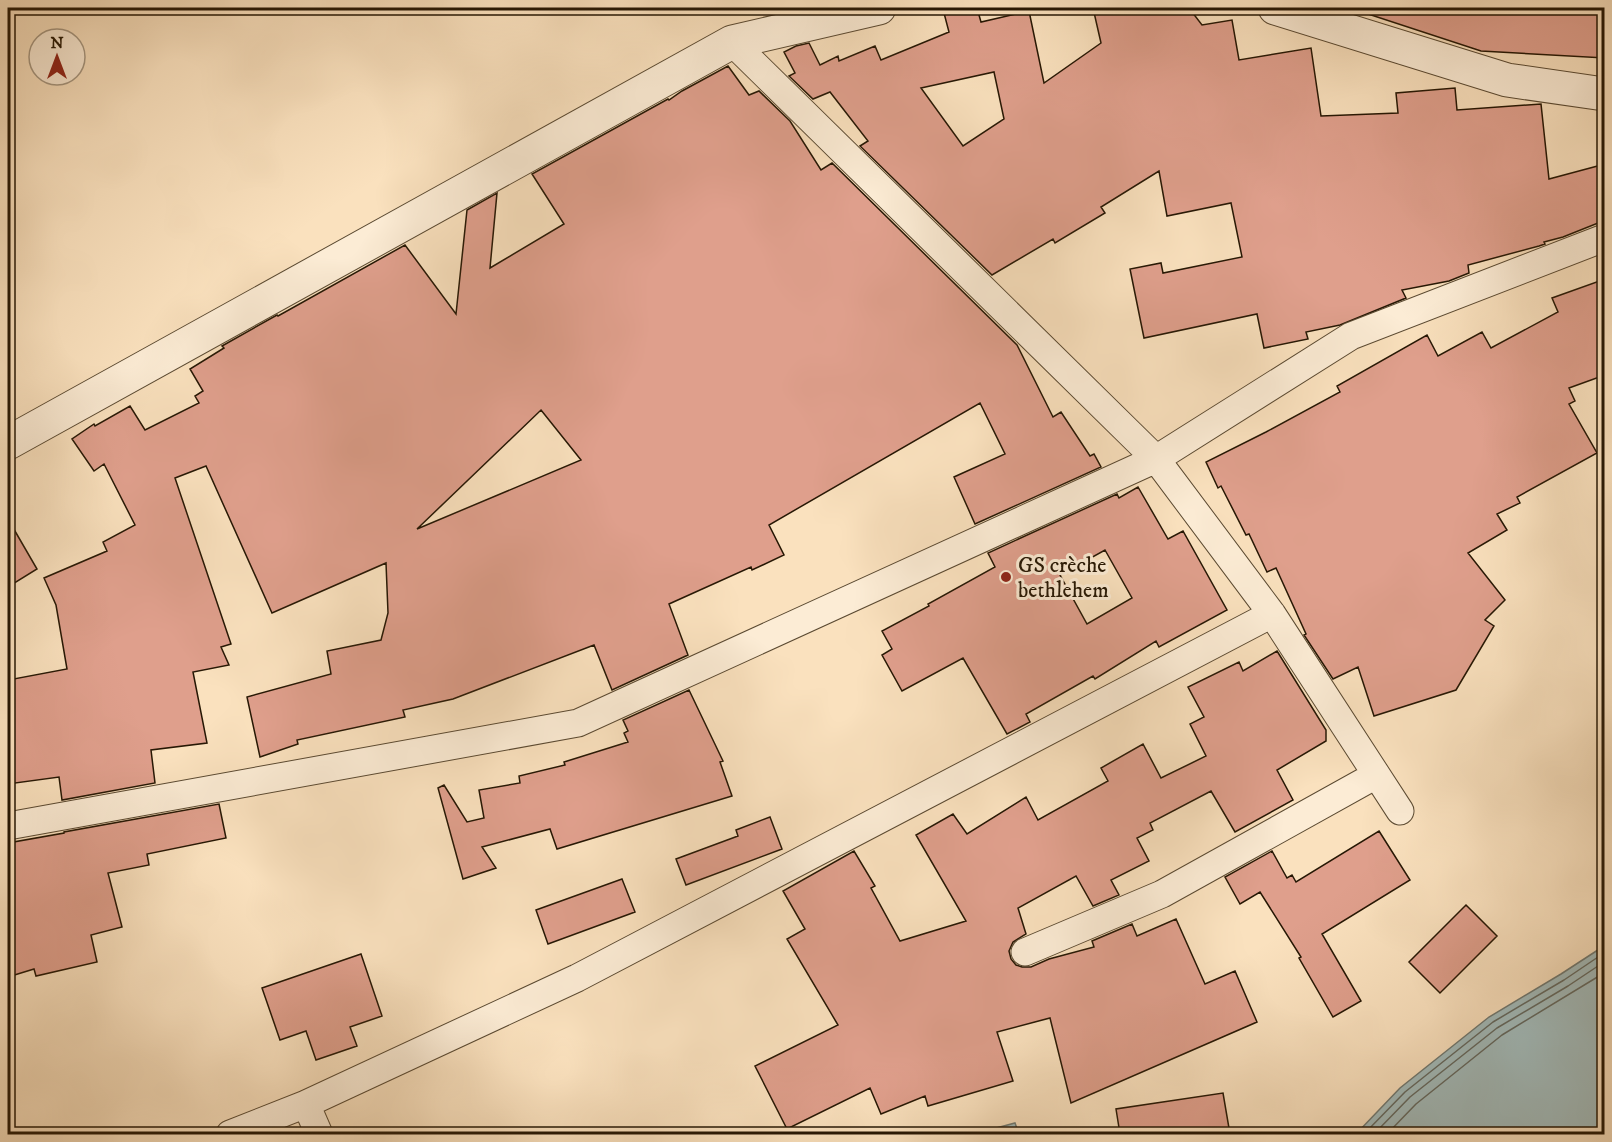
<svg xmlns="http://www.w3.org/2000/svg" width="1612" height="1142" font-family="'IM FELL DW Pica',serif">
	<rect width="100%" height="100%" fill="#fae1be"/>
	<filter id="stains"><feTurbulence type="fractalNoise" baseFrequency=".00333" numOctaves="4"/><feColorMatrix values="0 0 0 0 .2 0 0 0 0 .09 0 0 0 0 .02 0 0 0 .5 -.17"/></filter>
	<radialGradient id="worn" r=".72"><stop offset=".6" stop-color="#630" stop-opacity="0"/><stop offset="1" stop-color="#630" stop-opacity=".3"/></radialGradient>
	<path fill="#a2bbbb" stroke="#707972" stroke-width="1.5" d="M1604,946V1134H1356L1400,1088L1489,1017L1561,974Z
		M1015,1123L1019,1134H974Z"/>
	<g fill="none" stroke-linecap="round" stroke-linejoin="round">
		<path stroke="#646960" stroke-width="1.5" d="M1364,1134L1405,1092L1493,1022L1564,980L1604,953
			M1374,1134L1410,1097L1497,1028L1568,986L1604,962
			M1387,1134L1416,1104L1502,1035L1604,973"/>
	</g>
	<path fill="#df9f8c" stroke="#261704" stroke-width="1.5" fill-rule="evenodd" d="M967,8H977L981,22L1029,11L1044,83L1101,43L1093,8H1189L1202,25L1232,20L1239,60L1311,48L1321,116L1398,113L1396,93L1455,88L1457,110L1541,104L1549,179L1605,164V223H1598L1563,237L1544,242L1545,244L1539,246L1468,265L1469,273L1449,281L1402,290L1406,298L1340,325L1306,332L1308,339L1264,348L1257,314L1144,338L1130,269L1161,263L1163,273L1242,257L1231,203L1167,216L1159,171L1101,207L1105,213L1055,243L1053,239L992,275L860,146L868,141L830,92L813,99L789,76L795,73L784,52L796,46L809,43L820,65L838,56L839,61L875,46L881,60L949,32L944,13ZM994,72L1004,119L963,146L921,88Z
		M1366,8H1605V58L1481,51L1365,13Z
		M728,66L749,95L759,91L790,121L821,170L832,163L1017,345L1053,417L1061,412L1090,456L1094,454L1101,467L975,524L954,477L1005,454L980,403L769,525L784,555L752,570L751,567L669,604L688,655L612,690L594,645L453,699L403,710L405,717L297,740L298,744L260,757L247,697L331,674L327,651L381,640L388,613L386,563L272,613L206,466L175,478L231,644L221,647L229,665L193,672L207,743L151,750L155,783L62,800L59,777L8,784V680L67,669L56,605L44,578L107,551L103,542L135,525L104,464L94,471L72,439L94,424L95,426L130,406L145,430L199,403L195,396L203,391L190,369L224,348L222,346L277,315L278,316L405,245L456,314L467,210L497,193L490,268L564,224L532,174L668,99L669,100L682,91ZM541,410L581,460L417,529Z
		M1605,279V375L1569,388L1575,401L1569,404L1597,453L1517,497L1520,503L1497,514L1507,530L1468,553L1505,600L1485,620L1494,626L1456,690L1374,716L1358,667L1333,679L1304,635L1306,634L1276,568L1267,572L1249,534L1246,535L1221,486L1218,488L1206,462L1266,432L1340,392L1337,386L1427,335L1438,356L1482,332L1491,348L1558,312L1552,298Z
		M1138,487L1168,539L1183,531L1227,610L1159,647L1156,641L1095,679L1093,676L1026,714L1030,722L1007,734L963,658L902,691L882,655L892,649L882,631L929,606L928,604L995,567L988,553L1117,494L1119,498ZM1105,550L1132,598L1087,624L1060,575Z
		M8,519L37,569L8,587Z
		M1277,651L1326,730V741L1277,770L1293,800L1235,832L1211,791L1150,823L1153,830L1137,838L1149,861L1111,880L1119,895L1093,906L1076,876L1018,908L1026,934L1013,942L1009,951L1011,959L1016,965L1022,967H1031L1049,959L1094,947L1092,941L1132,924L1137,936L1176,919L1205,984L1235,971L1257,1022L1071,1103L1050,1018L997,1032L1013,1081L928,1106L925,1096L881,1114L870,1088L787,1129L755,1066L838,1025L787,939L805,929L783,891L854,851L875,886L871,888L900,941L966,921L916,835L953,814L967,834L1026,797L1038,820L1108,781L1101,768L1143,744L1161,778L1206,756L1190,724L1204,717L1188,687L1239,662L1243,671Z
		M689,690L723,761L720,762L732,796L557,849L550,829L482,847L496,868L463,879L438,788L444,785L467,822L484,818L479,790L520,783L519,776L565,765L564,762L628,742L624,733L628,731L623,720Z
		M219,804L226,838L147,854L149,865L108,873L122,927L91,935L97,962L36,976L34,969L8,977V843L64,833V832Z
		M770,817L782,849L686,885L676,859L738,836L736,830Z
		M1379,831L1410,880L1322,934L1361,1001L1333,1017L1299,958L1301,957L1260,892L1240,904L1225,877L1272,851L1287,878L1292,875L1296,882Z
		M622,879L635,912L548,944L536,910Z
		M1466,905L1497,936L1440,993L1409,962Z
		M361,954L382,1016L350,1027L357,1046L316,1060L306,1031L280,1040L262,988Z
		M1223,1093L1230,1134H1120L1116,1109Z"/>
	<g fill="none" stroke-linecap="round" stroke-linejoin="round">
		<g stroke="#5b4a32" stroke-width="29">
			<path id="minor" d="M732,42L1156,459L1272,614L1400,811
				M8,826L578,723L1156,459L1351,336L1604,238
				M1025,952L1162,894L1376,775
				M306,1104L577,978L1272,614
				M230,1134L306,1104L319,1134"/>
		</g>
		<g stroke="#5b4a32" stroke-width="35">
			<path id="tertiary" d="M1275,8L1507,80L1604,94
				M8,443L732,42L879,8"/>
		</g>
		<use href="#minor" stroke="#fcecd5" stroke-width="27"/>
		<use href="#tertiary" stroke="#fcecd5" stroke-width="33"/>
	</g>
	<circle fill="#8f2418" stroke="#fcecd5" stroke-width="2" cx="1006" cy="577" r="6"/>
	<g text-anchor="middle" stroke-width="6" stroke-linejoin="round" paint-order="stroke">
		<g font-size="22" fill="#261704" stroke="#fcecd5" text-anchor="start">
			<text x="1018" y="572">GS crèche<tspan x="1018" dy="25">bethlehem</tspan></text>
		</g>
	</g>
	<rect width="1612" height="1142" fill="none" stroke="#fae1be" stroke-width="30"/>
	<rect x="9" y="9" width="1594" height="1124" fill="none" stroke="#261704" stroke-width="3"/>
	<rect x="15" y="15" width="1582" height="1112" fill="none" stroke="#261704" stroke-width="1.5"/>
	<g transform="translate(57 57)"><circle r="28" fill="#fcecd5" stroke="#a69781" stroke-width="1.5"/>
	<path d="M0-4.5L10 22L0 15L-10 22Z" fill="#8f2418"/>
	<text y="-9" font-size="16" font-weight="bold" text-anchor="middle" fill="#261704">N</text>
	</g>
	<rect width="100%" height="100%" filter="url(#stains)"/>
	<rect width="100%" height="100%" fill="url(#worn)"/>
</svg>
